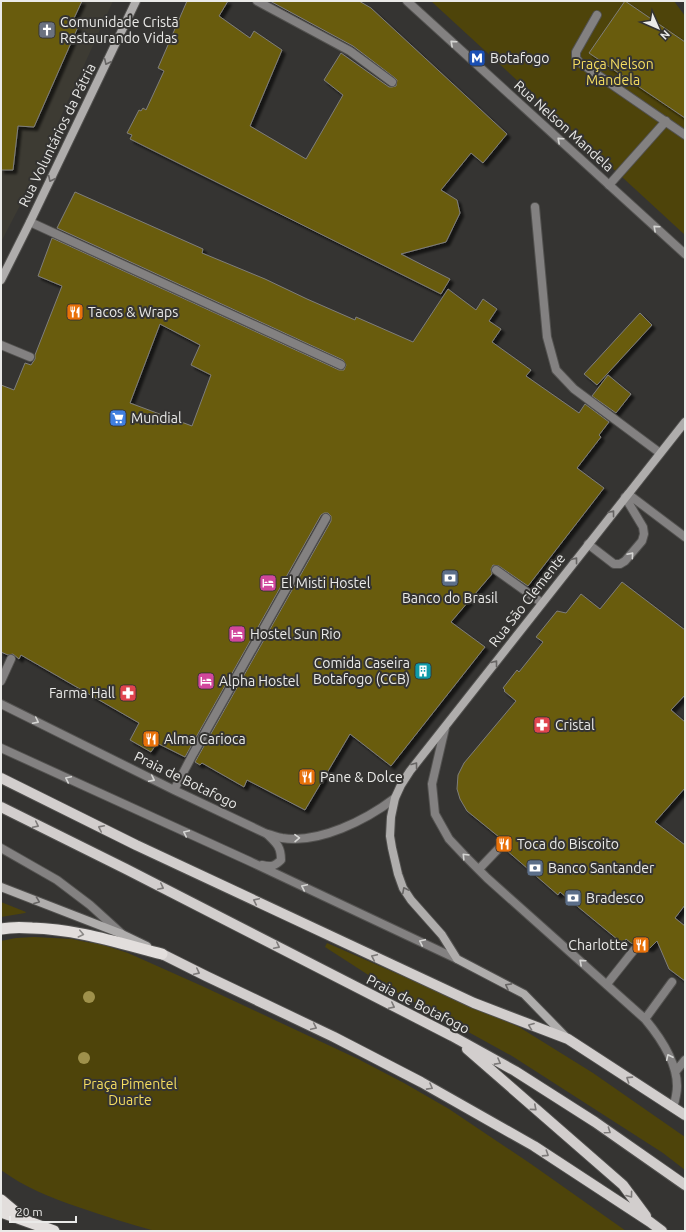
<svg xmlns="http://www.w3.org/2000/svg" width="686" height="1232" font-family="Ubuntu,sans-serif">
	<defs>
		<filter id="shadow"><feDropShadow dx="3.5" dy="3.5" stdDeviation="1" flood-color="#0009"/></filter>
	</defs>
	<rect width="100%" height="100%" fill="#353432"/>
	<path fill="#3d3b33" d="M1,1H113L26,194L1,242Z"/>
	<path fill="#4e440a" d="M431,1H674L685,16V235Z
		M1,902L26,912L25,913L1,917Z
		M34,937L72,939L86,942L100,944L128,953L202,986L358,1059L404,1083L449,1109L531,1164L626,1231H155C129,1224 104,1216 78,1207C51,1198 24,1187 1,1170V941L16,938Z
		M327,943L519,1027L593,1073L685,1137V1170L663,1153L512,1056L387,987L325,947Z"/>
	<path fill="#695b0c" stroke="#7f7e7b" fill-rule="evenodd" filter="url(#shadow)" d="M1,1H82L70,27H78L34,127L18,126L13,170H1Z
		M187,1H228L219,16L250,38L254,31L282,50L250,126L306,159L343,95L324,80L341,53L389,87H392L396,86L397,80L395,78L353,46L270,1H359L371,8L507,134L483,163L471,153L441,190L457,200L460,213L446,242L401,254L450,279L441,294L130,139L132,135L127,133L139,110L141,111L143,108L146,110L164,71L158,68Z
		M625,1L685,42V118L589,53Z
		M75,192L203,249L202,253L265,279L307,299L355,320L356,317L413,342L448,289L476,310L483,299L497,309L489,321L501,329L492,342L531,370L526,376L579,413L585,404L609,422L599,435L601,437L577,468L604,488L528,586L499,566L493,565L491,569L492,574L451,622L485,647L391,766L350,734L305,810L247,780L244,787L202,763L200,765L195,762L331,521V516L328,513H324L321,515L185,757L157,743L151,752L130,740L139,723L21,655L19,659L13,654L8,655L1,652V385L14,390L25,363L31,365L35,359V355L62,286L38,276L52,238L339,370H344L346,365L343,360L57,228ZM160,324L200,345L191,365L211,375L192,426L130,403Z
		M640,313L652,325L597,385L584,374Z
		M608,375L631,394L616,413L592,396Z
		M622,582L685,630V695L671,710L685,722V788L655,822L685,845V905L675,918L685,926V981L669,969L657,941L650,948L641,947L631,943L626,939L623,944L560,892L558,895L505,849L506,845L504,842L500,841L497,842L496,841L499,837L467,811L460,799L457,789L458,775L464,763L516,701L504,691L505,690L503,688L517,670L519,672L543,642L536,637L557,611L566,613L581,594L600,609Z"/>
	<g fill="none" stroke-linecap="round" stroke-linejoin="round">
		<g stroke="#52514f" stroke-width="10">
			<path id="service" d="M597,15L576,52V58L579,62L685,135
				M609,185L666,121
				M535,207L547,337L556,370L574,389L660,453
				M1,345L30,357
				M628,494L685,537
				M588,544L614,564H620L625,561L642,541L644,534L643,527L625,497
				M496,570L542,603
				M1,681L11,659
				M445,728L432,784L435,814L449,839L465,856L487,878L645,1019C660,1037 677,1061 677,1086C677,1093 675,1101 673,1108
				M479,869L501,846
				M607,984L634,950
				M645,1019L672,982
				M676,1071L685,1060"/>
		</g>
		<g stroke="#52514f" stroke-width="10">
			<path id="minor" d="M257,1L350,51L392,82
				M30,222L341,365
				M1,704L174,790L267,834C272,835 277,837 282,838C319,844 366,820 395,798
				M174,790L193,754L326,518"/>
		</g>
		<g stroke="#52514f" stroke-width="10">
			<path id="tertiary" d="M407,1L685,254
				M1,748L249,861L457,959
				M1,848L57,880L90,905L122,934
				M262,865C270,867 274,867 281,860C281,846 276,843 267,834"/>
		</g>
		<g stroke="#52514f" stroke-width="10">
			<path id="secondary" d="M1,280L30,222L136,1
				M1,887L122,934L147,946
				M566,1037L524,994L457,959L442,935L411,900L403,888L398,874L392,848L390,836L391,817L395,798L401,785L410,771L685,422"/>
		</g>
		<g stroke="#52514f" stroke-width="12">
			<path id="primary" d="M1,778L136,845L474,1003L568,1039L685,1115
				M1,807L126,869L452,1036L515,1071L595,1122L685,1185
				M162,954L206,976L334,1037L421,1082L534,1146L650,1222L662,1231
				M467,1049L623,1185L646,1216"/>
		</g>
		<g stroke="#52514f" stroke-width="13">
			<path id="trunk" d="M1,929C11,927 21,927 32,928C76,929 119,943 162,954
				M1,1200L20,1216
				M1,1212L54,1231"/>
		</g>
		<use href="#service" stroke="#838181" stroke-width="8"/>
		<use href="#minor" stroke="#838181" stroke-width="8"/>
		<use href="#tertiary" stroke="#838181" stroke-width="8"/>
		<use href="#secondary" stroke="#afadac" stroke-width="8"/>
		<use href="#primary" stroke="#d2cecd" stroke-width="10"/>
		<use href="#trunk" stroke="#e2dedc" stroke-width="11"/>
	</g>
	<g fill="#9f914b">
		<circle cx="89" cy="997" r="6"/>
		<circle cx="84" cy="1058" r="6"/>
	</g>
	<defs><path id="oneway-chevron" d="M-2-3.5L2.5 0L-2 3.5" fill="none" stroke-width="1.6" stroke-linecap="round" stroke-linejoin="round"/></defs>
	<g stroke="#d5d5d3">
		<use href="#oneway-chevron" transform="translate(453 43) rotate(-138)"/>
		<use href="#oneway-chevron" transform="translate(560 140) rotate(-138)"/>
		<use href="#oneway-chevron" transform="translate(656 228) rotate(-138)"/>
		<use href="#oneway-chevron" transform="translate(631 555) rotate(-49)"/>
		<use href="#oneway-chevron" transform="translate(36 721) rotate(26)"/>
		<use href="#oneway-chevron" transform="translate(68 779) rotate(-155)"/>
		<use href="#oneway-chevron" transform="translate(152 779) rotate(26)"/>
		<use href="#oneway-chevron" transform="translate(186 833) rotate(-155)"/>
		<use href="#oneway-chevron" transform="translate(297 838) rotate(-1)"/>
		<use href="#oneway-chevron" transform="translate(465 856) rotate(-134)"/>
		<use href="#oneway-chevron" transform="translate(304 887) rotate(-155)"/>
		<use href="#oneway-chevron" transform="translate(422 942) rotate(-155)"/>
		<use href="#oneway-chevron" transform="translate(582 962) rotate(-138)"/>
		<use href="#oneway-chevron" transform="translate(669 1057) rotate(-115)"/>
	</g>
	<g stroke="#666463">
		<use href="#oneway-chevron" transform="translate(107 62) rotate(115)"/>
		<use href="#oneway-chevron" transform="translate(51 179) rotate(116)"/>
		<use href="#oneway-chevron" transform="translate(612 513) rotate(-52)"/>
		<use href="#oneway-chevron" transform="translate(575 560) rotate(-52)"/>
		<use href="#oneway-chevron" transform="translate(495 663) rotate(-52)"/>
		<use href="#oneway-chevron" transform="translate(415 765) rotate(-53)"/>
		<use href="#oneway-chevron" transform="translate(405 890) rotate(-117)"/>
		<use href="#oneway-chevron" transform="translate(37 901) rotate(21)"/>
		<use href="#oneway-chevron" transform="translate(508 986) rotate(-152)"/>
	</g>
	<g stroke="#7c7978">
		<use href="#oneway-chevron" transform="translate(36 825) rotate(26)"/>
		<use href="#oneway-chevron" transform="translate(101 828) rotate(-154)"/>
		<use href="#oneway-chevron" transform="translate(161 887) rotate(27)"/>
		<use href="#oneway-chevron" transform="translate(256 901) rotate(-155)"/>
		<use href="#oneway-chevron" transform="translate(277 946) rotate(27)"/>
		<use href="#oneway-chevron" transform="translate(374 957) rotate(-155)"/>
		<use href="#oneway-chevron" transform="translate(197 972) rotate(27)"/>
		<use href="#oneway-chevron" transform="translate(392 1006) rotate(27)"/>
		<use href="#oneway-chevron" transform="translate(531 1026) rotate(-159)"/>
		<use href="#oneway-chevron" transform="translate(314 1027) rotate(25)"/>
		<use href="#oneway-chevron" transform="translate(498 1062) rotate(29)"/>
		<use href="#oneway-chevron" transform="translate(629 1079) rotate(-147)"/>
		<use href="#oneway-chevron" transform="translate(430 1087) rotate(29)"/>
		<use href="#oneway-chevron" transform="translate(534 1108) rotate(41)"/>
		<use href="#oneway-chevron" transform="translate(608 1131) rotate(35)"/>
		<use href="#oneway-chevron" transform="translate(546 1154) rotate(33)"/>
		<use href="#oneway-chevron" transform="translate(630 1195) rotate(53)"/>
	</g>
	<use stroke="#8c8987" href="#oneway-chevron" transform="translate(81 934) rotate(13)"/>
	<defs>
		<g id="church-square" transform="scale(0.9)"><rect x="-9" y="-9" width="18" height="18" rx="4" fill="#6b7280" stroke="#353432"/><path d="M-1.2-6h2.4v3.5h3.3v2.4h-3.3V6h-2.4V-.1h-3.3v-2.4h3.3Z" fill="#fff"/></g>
		<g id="metro-square" transform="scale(0.9)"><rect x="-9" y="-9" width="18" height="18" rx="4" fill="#1a4fb4" stroke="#353432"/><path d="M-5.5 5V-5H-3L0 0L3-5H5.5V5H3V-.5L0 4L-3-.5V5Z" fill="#fff"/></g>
		<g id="restaurant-square" transform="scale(0.9)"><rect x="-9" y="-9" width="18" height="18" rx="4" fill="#e8710a" stroke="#353432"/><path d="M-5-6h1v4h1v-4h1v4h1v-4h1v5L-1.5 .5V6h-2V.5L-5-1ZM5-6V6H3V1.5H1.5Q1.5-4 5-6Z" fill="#fff"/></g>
		<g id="supermarket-square" transform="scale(0.9)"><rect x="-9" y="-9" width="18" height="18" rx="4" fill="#3f7fe0" stroke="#353432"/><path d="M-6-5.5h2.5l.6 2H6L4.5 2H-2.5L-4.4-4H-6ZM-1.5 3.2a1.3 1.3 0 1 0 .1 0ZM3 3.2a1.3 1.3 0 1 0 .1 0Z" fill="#fff"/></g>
		<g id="bank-square" transform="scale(0.9)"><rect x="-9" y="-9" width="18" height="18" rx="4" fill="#5c6f8a" stroke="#353432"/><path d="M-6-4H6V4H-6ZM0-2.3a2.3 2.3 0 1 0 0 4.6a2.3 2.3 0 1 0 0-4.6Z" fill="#fff"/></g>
		<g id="hotel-square" transform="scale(0.9)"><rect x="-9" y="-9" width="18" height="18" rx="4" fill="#d1479c" stroke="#353432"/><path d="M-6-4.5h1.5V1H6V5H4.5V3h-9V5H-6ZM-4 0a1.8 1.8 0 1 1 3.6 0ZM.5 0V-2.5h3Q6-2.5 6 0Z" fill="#fff"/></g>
		<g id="building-square" transform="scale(0.9)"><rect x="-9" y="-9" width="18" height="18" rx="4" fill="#0f9aa8" stroke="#353432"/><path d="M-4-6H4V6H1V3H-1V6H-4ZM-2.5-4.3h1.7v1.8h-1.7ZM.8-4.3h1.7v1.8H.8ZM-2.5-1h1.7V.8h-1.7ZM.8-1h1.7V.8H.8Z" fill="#fff"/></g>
		<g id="pharmacy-square" transform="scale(0.9)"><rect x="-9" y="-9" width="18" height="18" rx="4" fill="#e0444e" stroke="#353432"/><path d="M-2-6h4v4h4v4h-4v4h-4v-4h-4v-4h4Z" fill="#fff"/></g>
	</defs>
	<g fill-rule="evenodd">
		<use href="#church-square" x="47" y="30"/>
		<use href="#metro-square" x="477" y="58"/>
		<use href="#restaurant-square" x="75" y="312"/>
		<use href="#supermarket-square" x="118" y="418"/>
		<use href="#bank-square" x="450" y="578"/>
		<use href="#hotel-square" x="268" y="583"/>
		<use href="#hotel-square" x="237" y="634"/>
		<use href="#building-square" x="423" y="671"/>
		<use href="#hotel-square" x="206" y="681"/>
		<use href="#pharmacy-square" x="128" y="693"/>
		<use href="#pharmacy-square" x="542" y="725"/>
		<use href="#restaurant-square" x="151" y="739"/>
		<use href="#restaurant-square" x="307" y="777"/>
		<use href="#restaurant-square" x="504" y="844"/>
		<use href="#bank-square" x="535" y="868"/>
		<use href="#bank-square" x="573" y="898"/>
		<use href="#restaurant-square" x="641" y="945"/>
	</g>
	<g text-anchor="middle" stroke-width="4" stroke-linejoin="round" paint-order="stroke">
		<g font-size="14" fill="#eaeae8" stroke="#353432" text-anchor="start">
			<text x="60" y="27">Comunidade Cristã<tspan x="60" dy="16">Restaurando Vidas</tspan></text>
			<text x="490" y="63">Botafogo</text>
			<text x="88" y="317">Tacos &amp; Wraps</text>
			<text x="131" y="423">Mundial</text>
			<text x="281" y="588">El Misti Hostel</text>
			<text x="450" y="603" text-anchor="middle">Banco do Brasil</text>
			<text x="250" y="639">Hostel Sun Rio</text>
			<text x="410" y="668" text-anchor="end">Comida Caseira<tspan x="410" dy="16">Botafogo (CCB)</tspan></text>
			<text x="219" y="686">Alpha Hostel</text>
			<text x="115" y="698" text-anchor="end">Farma Hall</text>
			<text x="555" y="730">Cristal</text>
			<text x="164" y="744">Alma Carioca</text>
			<text x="320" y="782">Pane &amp; Dolce</text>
			<text x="517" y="849">Toca do Biscoito</text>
			<text x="548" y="873">Banco Santander</text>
			<text x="586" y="903">Bradesco</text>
			<text x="628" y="950" text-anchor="end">Charlotte</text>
		</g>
		<g font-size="14" fill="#f5dd60" stroke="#353432">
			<text x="613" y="69">Praça Nelson<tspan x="613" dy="16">Mandela</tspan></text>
			<text x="130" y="1089">Praça Pimentel<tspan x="130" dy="16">Duarte</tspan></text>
		</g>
		<g font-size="14" fill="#eaeae8" stroke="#353432">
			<text transform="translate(564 126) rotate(42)" y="5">Rua Nelson Mandela</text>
			<text transform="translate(57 135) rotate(-64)" y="5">Rua Voluntários da Pátria</text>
			<text transform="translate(527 600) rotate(-52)" y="5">Rua São Clemente</text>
			<text transform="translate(186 780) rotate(26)" y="5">Praia de Botafogo</text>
			<text transform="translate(418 1004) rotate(27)" y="5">Praia de Botafogo</text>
		</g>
	</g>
	<rect width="686" height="1232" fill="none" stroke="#eaeae8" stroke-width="4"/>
	<g transform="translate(658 28) rotate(135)" stroke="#353432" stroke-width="3" paint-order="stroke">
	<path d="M0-3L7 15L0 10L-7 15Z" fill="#eaeae8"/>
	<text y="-6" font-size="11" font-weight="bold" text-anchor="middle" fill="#eaeae8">N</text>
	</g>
	<path d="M10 1216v6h66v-6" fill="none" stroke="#eaeae8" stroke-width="2"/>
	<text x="16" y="1216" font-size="12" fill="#eaeae8" stroke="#353432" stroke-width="3" paint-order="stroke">20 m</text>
</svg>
